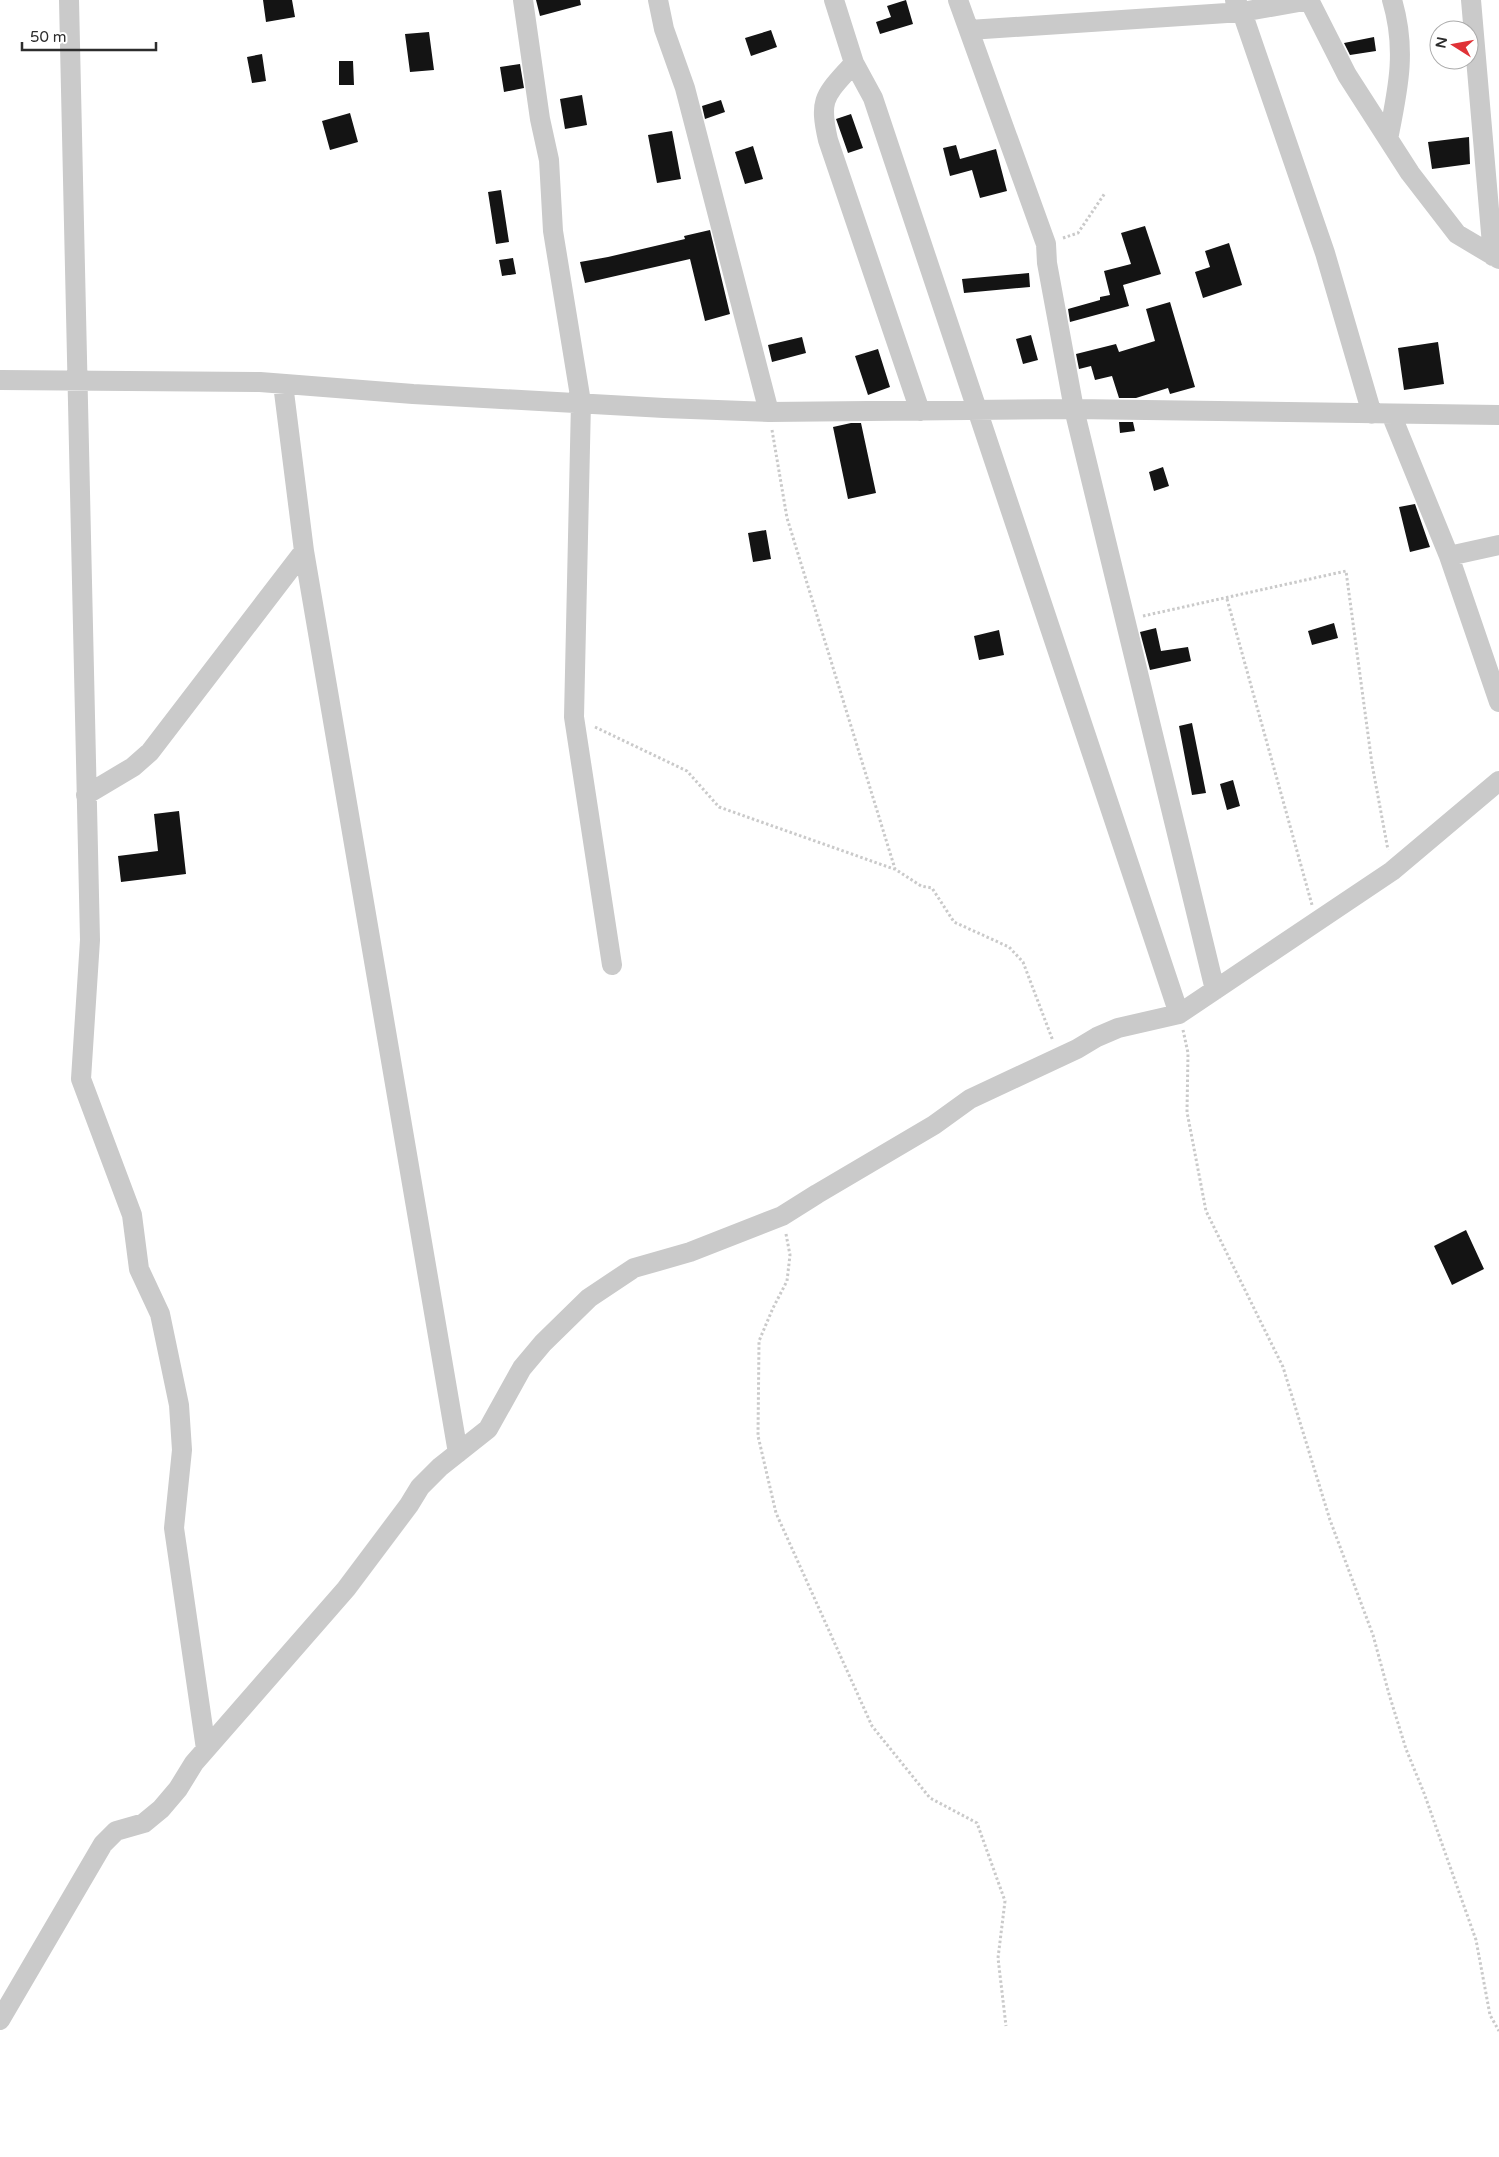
<svg xmlns="http://www.w3.org/2000/svg" width="1499" height="2157" font-family="'Varela Round',sans-serif">
	<rect width="100%" height="100%" fill="#fff"/>
	<path fill="#141414" d="M263,0H292L295,17L266,22Z
		M536,0H580L581,5L540,16Z
		M906,0L913,24L880,34L876,22L891,17L887,6Z
		M771,30L777,47L751,56L745,38Z
		M429,32L434,70L410,72L405,34Z
		M1374,37L1376,51L1350,55L1344,43Z
		M262,54L266,81L252,83L247,57Z
		M339,61H353L354,85H339Z
		M520,64L524,88L504,92L500,67Z
		M582,95L587,125L565,129L560,99Z
		M721,100L725,112L705,119L702,106Z
		M350,113L358,142L330,150L322,121Z
		M851,114L863,148L848,153L836,119Z
		M672,131L681,179L657,183L648,135Z
		M1469,137L1470,164L1432,169L1428,142Z
		M956,145L960,159L996,149L1007,191L980,198L972,170L950,176L943,148Z
		M753,146L763,179L745,184L735,152Z
		M501,190L509,242L496,244L488,192Z
		M1145,226L1161,274L1123,285L1129,306L1070,322L1068,309L1100,300V297L1110,295L1104,271L1131,264L1121,233Z
		M710,230L730,314L705,321L690,259L585,283L580,262L608,257L685,239L684,236Z
		M1229,243L1242,285L1203,298L1195,272L1210,267L1205,251Z
		M513,258L516,274L502,276L499,260Z
		M1029,273L1030,287L964,293L962,279Z
		M1170,302L1195,387L1170,394L1168,388L1136,398H1119L1112,376L1095,380L1091,366L1079,369L1076,354L1116,344L1119,352L1155,341L1146,309Z
		M1031,335L1038,360L1023,364L1016,339Z
		M802,337L806,353L772,362L768,345Z
		M1438,342L1444,384L1404,390L1398,348Z
		M878,349L890,387L868,395L855,356Z
		M1119,422H1133L1135,431L1120,433Z
		M851,423H861L876,493L848,499L833,427Z
		M1163,467L1169,486L1154,491L1149,472Z
		M1415,504L1430,547L1410,552L1399,507Z
		M766,530L771,559L753,562L748,533Z
		M1334,623L1338,638L1312,645L1308,631Z
		M1156,628L1161,651L1188,647L1191,661L1150,670L1140,632Z
		M999,630L1004,655L979,660L974,636Z
		M1192,723L1206,793L1192,795L1179,726Z
		M1233,780L1240,806L1227,810L1220,784Z
		M179,811L186,874L121,882L118,856L158,851L154,814Z
		M1466,1230L1484,1269L1452,1285L1434,1246Z"/>
	<g fill="none" stroke-linecap="round" stroke-linejoin="round">
		<path stroke="#cacaca" stroke-width="3" stroke-dasharray="2.5 2.5" stroke-linecap="butt" d="M1063,238L1078,233L1105,193
			M772,430L787,518L895,869L921,886L932,888L954,922L1009,947L1023,962L1053,1041
			M1227,599L1312,905
			M1143,616L1346,571L1372,764L1388,850
			M595,727L687,771L719,807L894,869
			M1183,1030L1188,1053L1187,1112L1206,1211L1283,1367L1330,1520L1373,1635L1389,1694L1406,1749L1424,1793L1476,1940L1490,2015L1499,2031
			M786,1234L790,1255L787,1281L773,1308L759,1341L758,1436L776,1513L872,1726L930,1798L977,1823L1005,1901L998,1958L1006,2026"/>
		<path stroke="#cacaca" stroke-width="20" d="M69,0L90,940L81,1079L132,1215L139,1269L160,1314L179,1405L182,1450L174,1528L206,1749
			M523,0L540,119L549,160L553,231L581,402L574,717L612,965
			M658,0L664,29L685,88L769,412
			M834,0L854,63L873,98L1179,1014
			M958,0L1046,244L1047,263L1074,409L1215,990
			M1235,0L1242,12L1310,0
			M1309,0L1347,75L1410,173L1457,234L1499,259
			M1471,0L1493,256
			M969,30L1242,12L1325,253L1372,414
			M854,63C826,95 818,97 828,140L920,411
			M1388,139C1398,89 1407,50 1392,0
			M0,380L260,382L413,394L664,408L769,412L1074,409L1499,415
			M1391,414L1449,556L1499,702
			M304,551L458,1453
			M1449,556L1499,545
			M86,795L133,767L150,752L304,551L283,384
			M0,2020L103,1844L116,1831L144,1823L161,1809L178,1789L194,1763L346,1589L409,1505L420,1487L440,1467L488,1429L522,1368L543,1343L589,1298L634,1268L690,1252L782,1216L817,1194L934,1125L970,1099L1077,1049L1097,1037L1118,1028L1179,1014L1392,871L1499,781"/>
	</g>
	<g transform="translate(1454 45) rotate(281)"><circle r="24" fill="#ffffff" stroke="#ababab"/>
	<path d="M0-4L9 19L0 12L-9 19Z" fill="#e03237"/>
	<text y="-8" font-size="14" font-weight="bold" text-anchor="middle" fill="#2d2d2d">N</text>
	</g>
	<path d="M22 42v8h134v-8" fill="none" stroke="#2d2d2d" stroke-width="2.5"/>
	<text x="30" y="42" font-size="15" fill="#2d2d2d" stroke="#ffffff" stroke-width="4" paint-order="stroke">50 m</text>
</svg>
